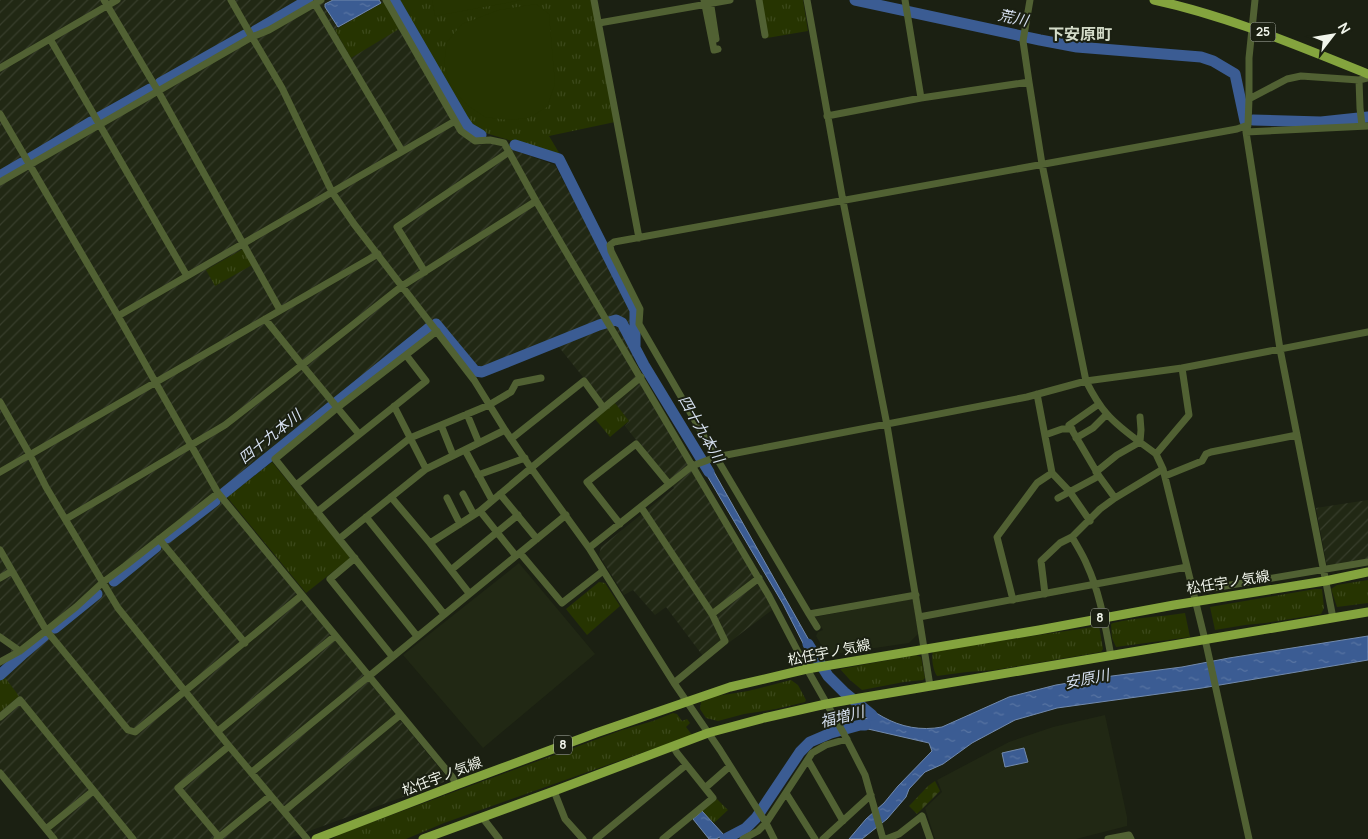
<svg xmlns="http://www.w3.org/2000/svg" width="1368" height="839" font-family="Manrope,'Noto Sans JP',sans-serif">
	<defs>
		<pattern id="industrial-furrows" width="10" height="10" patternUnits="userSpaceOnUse" patternTransform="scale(1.25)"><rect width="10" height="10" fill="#212814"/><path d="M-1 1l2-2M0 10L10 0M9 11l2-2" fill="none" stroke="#373d2b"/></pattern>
		<pattern id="grass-tufts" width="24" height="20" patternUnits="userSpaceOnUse" patternTransform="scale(1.25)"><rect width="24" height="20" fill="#263401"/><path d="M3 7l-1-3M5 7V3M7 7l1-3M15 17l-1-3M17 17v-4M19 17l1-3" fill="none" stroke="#3b481a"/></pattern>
		<pattern id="cemetery-stones" width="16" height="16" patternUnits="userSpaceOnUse" patternTransform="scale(1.25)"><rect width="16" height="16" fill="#263401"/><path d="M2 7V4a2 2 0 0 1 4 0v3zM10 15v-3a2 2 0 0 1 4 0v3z" fill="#3b481a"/></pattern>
		<pattern id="water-ripples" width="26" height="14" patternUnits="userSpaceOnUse" patternTransform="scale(1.25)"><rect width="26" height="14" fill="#3b5c93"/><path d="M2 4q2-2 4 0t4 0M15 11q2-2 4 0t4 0" fill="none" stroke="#5874a2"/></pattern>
	</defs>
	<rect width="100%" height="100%" fill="#1b2012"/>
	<path fill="#212814" d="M519,563L595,654L483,748L403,655Z
		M910,599L913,601L919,633L909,643L827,655L816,636L818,632L823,630L815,617Z
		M1105,715L1127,817V826L1076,839H935L925,808L942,792L937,780L1009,742L1053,727Z"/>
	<path fill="url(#industrial-furrows)" d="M0,0H311L315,7L327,0H383L450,115L473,143L480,145L488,143L502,146L555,165L632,310L634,372L762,588L772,610L706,660L666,607L655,615L633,590L624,595L599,555L601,547L674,488L625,426L629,421L611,400L604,403L558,346L479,375L476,374L473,371L439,330L220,499L445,775L444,782L287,839H50L0,778V678L14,664L10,646L0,640Z
		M1368,500V559L1327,566L1316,508Z"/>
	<path fill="url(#grass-tufts)" d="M398,0H593L615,122L549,136L561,156L476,130L471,127Z
		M760,0H803L808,31L767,38Z
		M384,2L399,29L351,58L335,30Z
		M243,249L252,265L215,286L206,270Z
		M615,403L629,421L610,437L595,419Z
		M272,462L349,556V559L306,593L227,497Z
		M1368,580V603L1337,607L1331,589L1337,585Z
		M599,582L605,583L620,606L587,635L566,609Z
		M1315,589H1322L1324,608L1321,614L1265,623L1245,625L1215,630L1210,607Z
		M1185,613L1190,637L1116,647L1112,638L1111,624L1113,623C1137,617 1161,617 1185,613Z
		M1099,626L1103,649L1101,652L995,670L967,672L937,676C933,670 931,658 933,651Z
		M916,655L921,657L925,678L923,680L904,682L862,690L850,680L840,669Z
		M3,675L19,696L0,712V678Z
		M791,680L798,685L806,700L805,702L776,709L744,714L718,721L706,718L700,709L701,702L717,696L748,691Z
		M673,713L677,714L682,721L687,719L690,723L686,727L692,735L444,823L406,839H332L340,834L622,730L653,721Z
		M717,799L728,810L714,823L702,811Z"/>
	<path fill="url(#cemetery-stones)" d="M935,781L940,791L917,814L909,806L928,786Z"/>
	<path fill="#263401" d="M432,0H522L435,16Z
		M536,4L549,14L555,84L547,107L529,118L508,120L485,117L467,105L451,87L444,64L447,42L462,24L499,10Z"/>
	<path fill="url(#water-ripples)" stroke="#728aad" d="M333,0H379L381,3L338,27L325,7V4Z
		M710,465L819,658L809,655L783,604L702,467Z
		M1368,636V660L1202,688L1057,708L1015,720L972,743L943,764L925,772L909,789L906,797L887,819L862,839H849L866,819L884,803L898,786L932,751L929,743L855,726L852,729L848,724L868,718V715L860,710L861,706C869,708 876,713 883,717C901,727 921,731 942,727L1009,697L1056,685L1112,676L1182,667L1229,658Z
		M827,670L847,691L843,694H841L822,673Z
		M1024,748L1028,762L1005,767L1002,753Z
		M702,811L724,835L716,839H709L693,819Z"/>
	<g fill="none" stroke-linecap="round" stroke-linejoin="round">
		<path stroke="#3b5c93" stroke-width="11" d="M394,0L464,121L469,128L481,135
			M855,0L1040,40L1077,47L1201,57L1213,61L1235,74L1245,121
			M255,31L308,0
			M160,83L245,35
			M98,118L150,89
			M1253,120L1321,122L1368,117
			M515,145L559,159L635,310V346
			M29,159L91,122
			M0,176L22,163
			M436,324L475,371L482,372L599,325L616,320L622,323L644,365L709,472
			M224,493L429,328
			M167,538L215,501
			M114,581L156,547
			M55,628L97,594
			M808,644L828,676L844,692L872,715
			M0,675L24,653L44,636
			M725,839L746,828L756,818L800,752L810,742L831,733L860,725H865"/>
		<path stroke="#516133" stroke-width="7" d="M104,0L158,91L280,310
			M231,0L252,37L269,30L321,0
			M386,0L461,131L475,141L490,140L504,143L536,201L769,596L807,669L844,734L865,775L883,839
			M594,0L639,238
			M704,0L714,50L718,49
			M710,0L716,39
			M759,0L765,35
			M807,0L843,201L887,425L919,617
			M905,0L921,98
			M315,4L402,151
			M599,23L730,0
			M50,39L187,276
			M0,68L117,0
			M1359,80L1360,108L1362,126
			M1029,82L1023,41L1030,0
			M1249,99V58L1255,0
			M0,114L118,316L218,493L453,778L456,785
			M827,116L921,98L1029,82L1042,164L1086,381C1092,393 1098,404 1107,414C1121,430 1139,441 1156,454
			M1248,125L1246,132L1280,349L1333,618
			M1246,132L1368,126
			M0,182L252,37L282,88L332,192L354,224L474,380L505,430L531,468L641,377
			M425,272L397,227L509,152
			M118,316L455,121
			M265,319L302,365L402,286L536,201
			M0,402L30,455L46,487L118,608L229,746L307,839
			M1099,404L1069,425L1099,476L1115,498
			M467,414L479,443
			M441,425L453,455
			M1045,435L1062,429H1072
			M1076,438L1093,428L1107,414
			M511,439L584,381L603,407
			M465,450L492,500
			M426,469L505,430
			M0,472L378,254
			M1096,472L1117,455L1140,442L1141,430L1140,417
			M1052,473L1070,492L1090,521
			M478,475L525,458
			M1165,476L1202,461L1206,454L1211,452L1297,435
			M296,485L426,381L406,355
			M463,494L474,515
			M500,494L537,539
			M391,497L430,543L469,593
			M447,498L460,524
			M1058,498L1099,476
			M641,507L712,614
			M480,511L516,556
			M317,512L410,438L489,405L511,392L516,383L541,378
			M366,517L444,614
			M66,519L225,425L302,365L359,434
			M620,524L587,482L636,444L669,484
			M159,539L245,643
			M339,539L426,469L394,406
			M430,543L480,511L531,468L589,548
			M0,550L46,630L128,730L135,732L302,595
			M520,553L562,603L603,571
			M355,558L330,579L392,656
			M451,570L518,515
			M0,578L12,571
			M1191,585L1207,589L1368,562
			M1045,594L1041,561L1060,543L1072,537
			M916,595L809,614L716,457L639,324L640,309L611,251L610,245L614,242L1237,129L1248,125L1249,99L1287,79L1301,76L1359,80L1368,78
			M1013,600L997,537L1037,483L1052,473L1037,394
			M809,614L817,627
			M417,636L275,459L337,408L437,331
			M0,637L20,651
			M1111,656C1105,625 1100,593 1087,565C1083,555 1077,546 1072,537L1100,509L1115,498L1163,469
			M0,662L20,651L76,607L102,583L125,566L218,493
			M674,683L589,548L692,466L716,457L1027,397L1086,381L1182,368
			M930,686L919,617L1187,567
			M0,717L20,700L133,839
			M218,731L335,636
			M808,760L843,821
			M252,772L566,515
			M0,773L54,839
			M705,788L730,766
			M554,791L565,819L583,839
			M786,793L815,839
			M284,811L400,715
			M482,817L499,839
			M46,829L93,791
			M219,837L178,788L229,746
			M217,839L270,796
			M596,839L686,765
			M663,839L713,798L677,753L673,746
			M743,839L758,831L766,823L720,750L674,683L725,641L712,614L759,578
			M774,839L766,823L812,753L826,745L847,739
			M823,839L871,795
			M886,839L899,834L922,816L930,839
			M1108,839L1129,835L1131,839
			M1249,839L1207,648L1163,469L1156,454L1189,415L1182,368L1368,332"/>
		<path stroke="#84a43e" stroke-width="9" d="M1154,0C1228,16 1298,46 1368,74
			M316,839L456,785L596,733L730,687L807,669L1039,630L1174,605L1325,581L1368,572
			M423,839L554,791L708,733L764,718L826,704L860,698L1368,612"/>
	</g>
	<g text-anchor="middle" stroke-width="4" stroke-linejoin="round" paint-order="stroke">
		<g fill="#1b2012" stroke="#b1b5aa" stroke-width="1">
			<rect x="1250.5" y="22.5" width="25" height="19" rx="4"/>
			<rect x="1091" y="608.5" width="18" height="19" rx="4"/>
			<rect x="554" y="735.5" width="18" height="19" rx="4"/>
		</g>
		<g font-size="12" font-weight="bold" fill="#f1f5eb">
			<text x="1263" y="36">25</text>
			<text x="1100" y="622">8</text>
			<text x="563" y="749">8</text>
		</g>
		<g font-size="14" fill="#f1f5eb" stroke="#1b2012">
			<text transform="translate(1228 582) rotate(-9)" y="5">松任宇ノ気線</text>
			<text transform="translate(829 652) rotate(-11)" y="5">松任宇ノ気線</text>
			<text transform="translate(442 776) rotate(-21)" y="5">松任宇ノ気線</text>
		</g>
		<g font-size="15" font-style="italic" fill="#d5dfef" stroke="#1b2012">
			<text transform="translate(1013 18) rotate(12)" y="5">荒川</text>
			<text transform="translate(701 429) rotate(60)" y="5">四十九本川</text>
			<text transform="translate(270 437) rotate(-39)" y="5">四十九本川</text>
			<text transform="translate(1087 679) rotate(-11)" y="5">安原川</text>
			<text transform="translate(842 717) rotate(-14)" y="5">福増川</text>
		</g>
		<g font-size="16" font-weight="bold" fill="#d3dbc8" stroke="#1b2012">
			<text x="1080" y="40">下安原町</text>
		</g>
	</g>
	<g transform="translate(1333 35) rotate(59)" stroke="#1b2012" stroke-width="4" paint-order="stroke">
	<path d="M0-4L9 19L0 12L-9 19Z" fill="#f1f5eb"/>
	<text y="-8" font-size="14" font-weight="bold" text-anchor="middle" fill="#f1f5eb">N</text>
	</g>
</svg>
